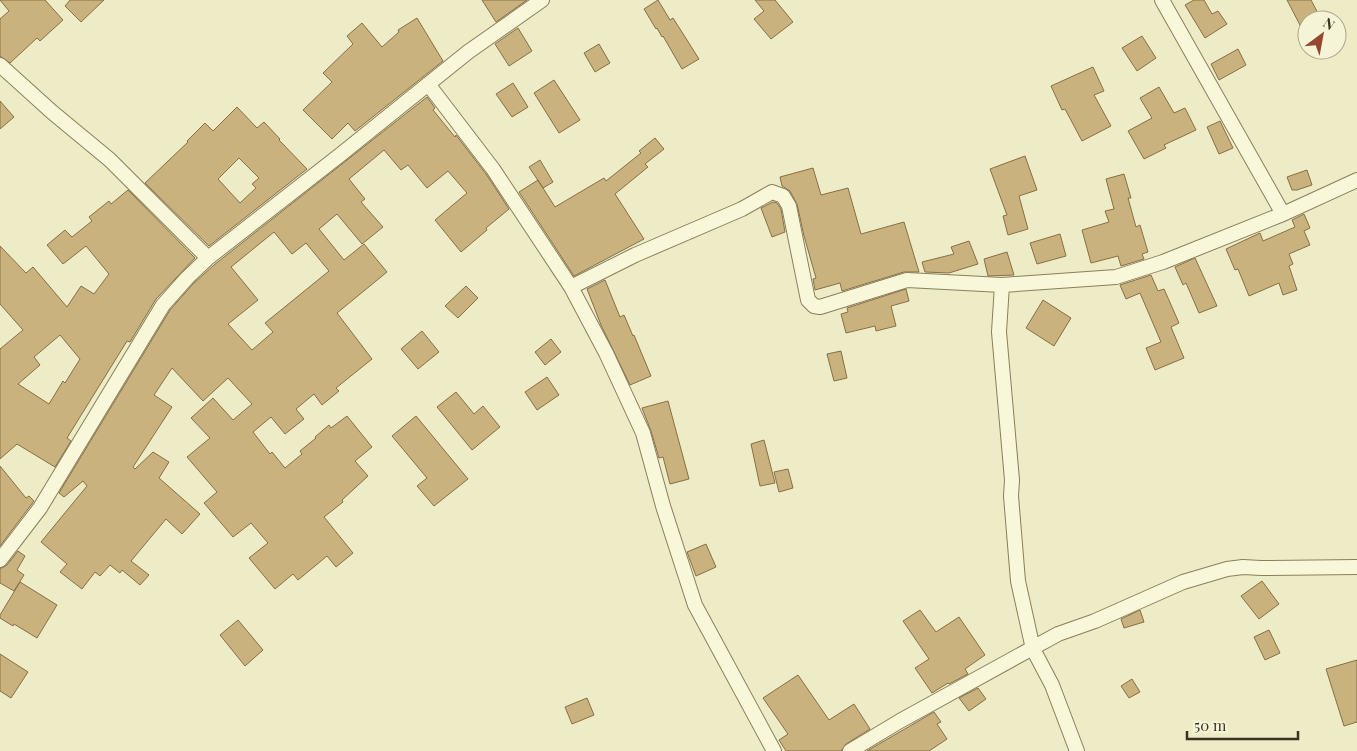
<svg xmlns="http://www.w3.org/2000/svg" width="1357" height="751" font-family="'Playfair Display',serif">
	<rect width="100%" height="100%" fill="#edecc7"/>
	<path fill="#cab27e" stroke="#877043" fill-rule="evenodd" d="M0,0H45L63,20L40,41L37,38L10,63L0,56V19L9,11Z
		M70,0H104L81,22L65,6Z
		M482,0H527L496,22Z
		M658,0L670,20L673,18L699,59L682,69L663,36L662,37L657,28L656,29L644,9Z
		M755,0H775L793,22L771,39L754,19L764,11Z
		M1194,0H1204L1212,14L1218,11L1227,24L1205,38L1185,5Z
		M1287,0H1311L1320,17L1315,20H1307V24L1301,27Z
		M417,18L443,61L355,131L348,123L332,139L303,110L332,82L323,73L353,44L347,36L362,23L382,47L399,32L398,30Z
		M518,28L532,51L509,66L495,44Z
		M1142,36L1156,58L1137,71L1122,48Z
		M599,44L610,63L595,72L584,53Z
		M1238,49L1246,65L1219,80L1211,64Z
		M1093,67L1104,91L1094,95L1111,126L1082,141L1065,109L1062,110L1051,86Z
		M554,80L580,120L559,133L534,93Z
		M513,83L528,107L512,117L496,94Z
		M1159,87L1174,113L1185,108L1196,130L1164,145L1166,148L1144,159L1128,131L1152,118L1140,98Z
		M427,97L435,108L433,110L455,137L456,135L486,174L509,209L486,228L487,230L461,252L435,220L467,193L448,171L427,188L408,165L401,170L384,150L349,179L365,199L361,202L383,227L362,244L337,214L319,229L344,260L364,244L387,272L337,313L372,359L336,388L339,391L322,405L314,394L296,409L304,419L285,434L271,417L253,432L270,454L272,452L285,468L302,454L300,451L316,438L315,437L329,425L331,428L347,416L372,447L355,461L368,476L342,500L343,502L324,517L353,553L336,567L327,556L298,580L293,574L275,589L249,558L268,543L251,523L233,537L204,503L217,492L187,457L210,438L191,418L213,398L233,420L252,404L228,378L203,401L172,368L154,395L172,407L133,467L135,469L153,452L169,462L159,478L200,514L182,534L166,519L131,561L149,575L140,585L122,570L120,573L110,565L100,576L95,572L82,589L60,572L67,564L41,542L87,486L83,481L64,497L59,493L170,310L193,284L214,265ZM274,232L292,254L306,243L329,271L265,323L273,332L252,350L228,324L258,300L231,267Z
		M0,101L14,117L0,129Z
		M237,107L257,128L264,122L280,139L279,140L307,169L209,246L145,183L188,142L187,141L205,123L213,131ZM239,158L259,178L252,184L256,188L240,203L218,179Z
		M1220,121L1233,148L1219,154L1207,127Z
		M655,138L664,149L645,164L648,167L615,194L644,239L574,276L519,192L538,180L555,207L604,178L606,181L641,153L639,151Z
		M1025,156L1037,190L1019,196L1028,229L1008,235L1003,216L1007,215L990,169Z
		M540,160L553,182L543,188L529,167Z
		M813,168L821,195L848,188L861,234L904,222L919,272H904L842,291L840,283L815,290L813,279L816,278L804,236L797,204L790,191L782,186L780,177Z
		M1307,170L1312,185L1297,190H1292L1287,177Z
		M1124,174L1131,198H1128L1136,227L1140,225L1148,252L1142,254L1144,259L1121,266L1118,256L1091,263L1082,230L1109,222L1105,211L1114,209L1106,179Z
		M128,190L195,258L156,299L130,342L127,341L67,438L71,441L55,467L17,444L0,459V349L23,330L0,304V246L26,273L33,267L67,307L81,286L94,294L109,274L86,246L63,264L47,245L65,230L72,237L92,221L89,217L109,201L111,204ZM60,335L80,359L65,383L63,381L49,404L18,384L40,365L34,357Z
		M773,202L777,203L781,209L785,232L772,237L761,208Z
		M1304,214L1310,228L1304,231L1310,245L1289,254L1293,264L1289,266L1297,290L1283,295L1279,283L1249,296L1238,269L1235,270L1226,249L1260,233L1263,241L1295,227L1292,220Z
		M1060,234L1066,256L1037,264L1030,243Z
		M969,241L978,264L949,273L925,272L922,262L954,254L951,247Z
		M1007,252L1014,275L988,276L984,259Z
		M1195,258L1217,306L1199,313L1186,283L1183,285L1175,267Z
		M1151,275L1158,291L1164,289L1179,323L1171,327L1184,358L1155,370L1146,348L1161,342L1140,293L1126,299L1120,285Z
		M605,280L620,317L624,315L633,336L634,335L651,376L630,385L601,325L587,289Z
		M466,286L478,298L458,318L445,306Z
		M906,289L909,301L891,306L896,326L876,331L875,326L846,333L841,314L848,312L847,308Z
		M1043,300L1071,318L1054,346L1026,328Z
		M422,331L439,352L418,369L401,349Z
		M551,339L561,352L545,365L535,352Z
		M841,351L847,378L834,381L827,354Z
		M547,377L559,395L537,410L525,392Z
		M456,392L474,414L483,406L500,427L472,450L437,407Z
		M668,401L689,479L670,484L663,457L659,458L651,431L642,408Z
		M416,416L468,479L434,506L417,486L427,478L392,436Z
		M764,440L775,483L760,486L751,444Z
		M0,466L26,498L29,496L34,501L0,546Z
		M788,469L793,488L779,492L774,472Z
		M706,544L716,567L696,576L687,552Z
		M18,551L25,556L17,570L24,575L14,591L0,583V569L7,565Z
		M1262,581L1279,604L1259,619L1241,596Z
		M20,582L57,605L37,638L14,624L13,626L0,618V615Z
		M920,610L936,632L959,617L985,655L965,669L968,674L949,684L948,683L932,693L915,668L929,659L903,621Z
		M1140,610L1144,622L1124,628L1121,619Z
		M238,620L263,650L245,666L220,635Z
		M1269,630L1280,653L1265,660L1254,637Z
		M0,654L28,672L11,698L0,691Z
		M1357,660V722L1344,726L1326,669Z
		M798,675L829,720L854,704L870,729L846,744L841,751H786L779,740L788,734L763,698Z
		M1132,679L1140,692L1129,698L1121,686Z
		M978,688L986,699L969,711L959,698Z
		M587,698L594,715L572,724L565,707Z
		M934,712L941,722L937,724L947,739L929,751H867Z"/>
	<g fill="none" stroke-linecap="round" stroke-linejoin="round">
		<g stroke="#897f5d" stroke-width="16">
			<path id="street" d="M1162,0L1283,214
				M0,65L52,112L110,160L208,258
				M428,84L493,169L571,287L606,353L643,433L663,506L695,605L774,751
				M1002,285L999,332L1012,480L1011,496L1018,581L1033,649L1052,685L1077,751
				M571,287L635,255L742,209L772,192L783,196L789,206L808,300L814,306L820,307L907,280L1002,285L1116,277L1163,262L1283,214L1357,180
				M0,560L40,508L163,305L187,278L208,258L340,155L468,52L542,0
				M850,751L900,721L1058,634L1095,621L1183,582L1227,569L1243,567L1261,568L1357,567"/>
		</g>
		<use href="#street" stroke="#f8f7da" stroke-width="14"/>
	</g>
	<g transform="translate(1322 35) rotate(32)"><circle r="24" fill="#f5f4d6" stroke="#aaa78d"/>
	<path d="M0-4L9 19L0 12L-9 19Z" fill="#96482e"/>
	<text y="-8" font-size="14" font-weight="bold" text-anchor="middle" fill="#393320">N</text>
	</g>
	<path d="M1187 731v8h111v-8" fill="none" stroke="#393320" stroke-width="2.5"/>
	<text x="1194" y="731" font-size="15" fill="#393320" stroke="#f5f4d6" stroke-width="4" paint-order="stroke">50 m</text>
</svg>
